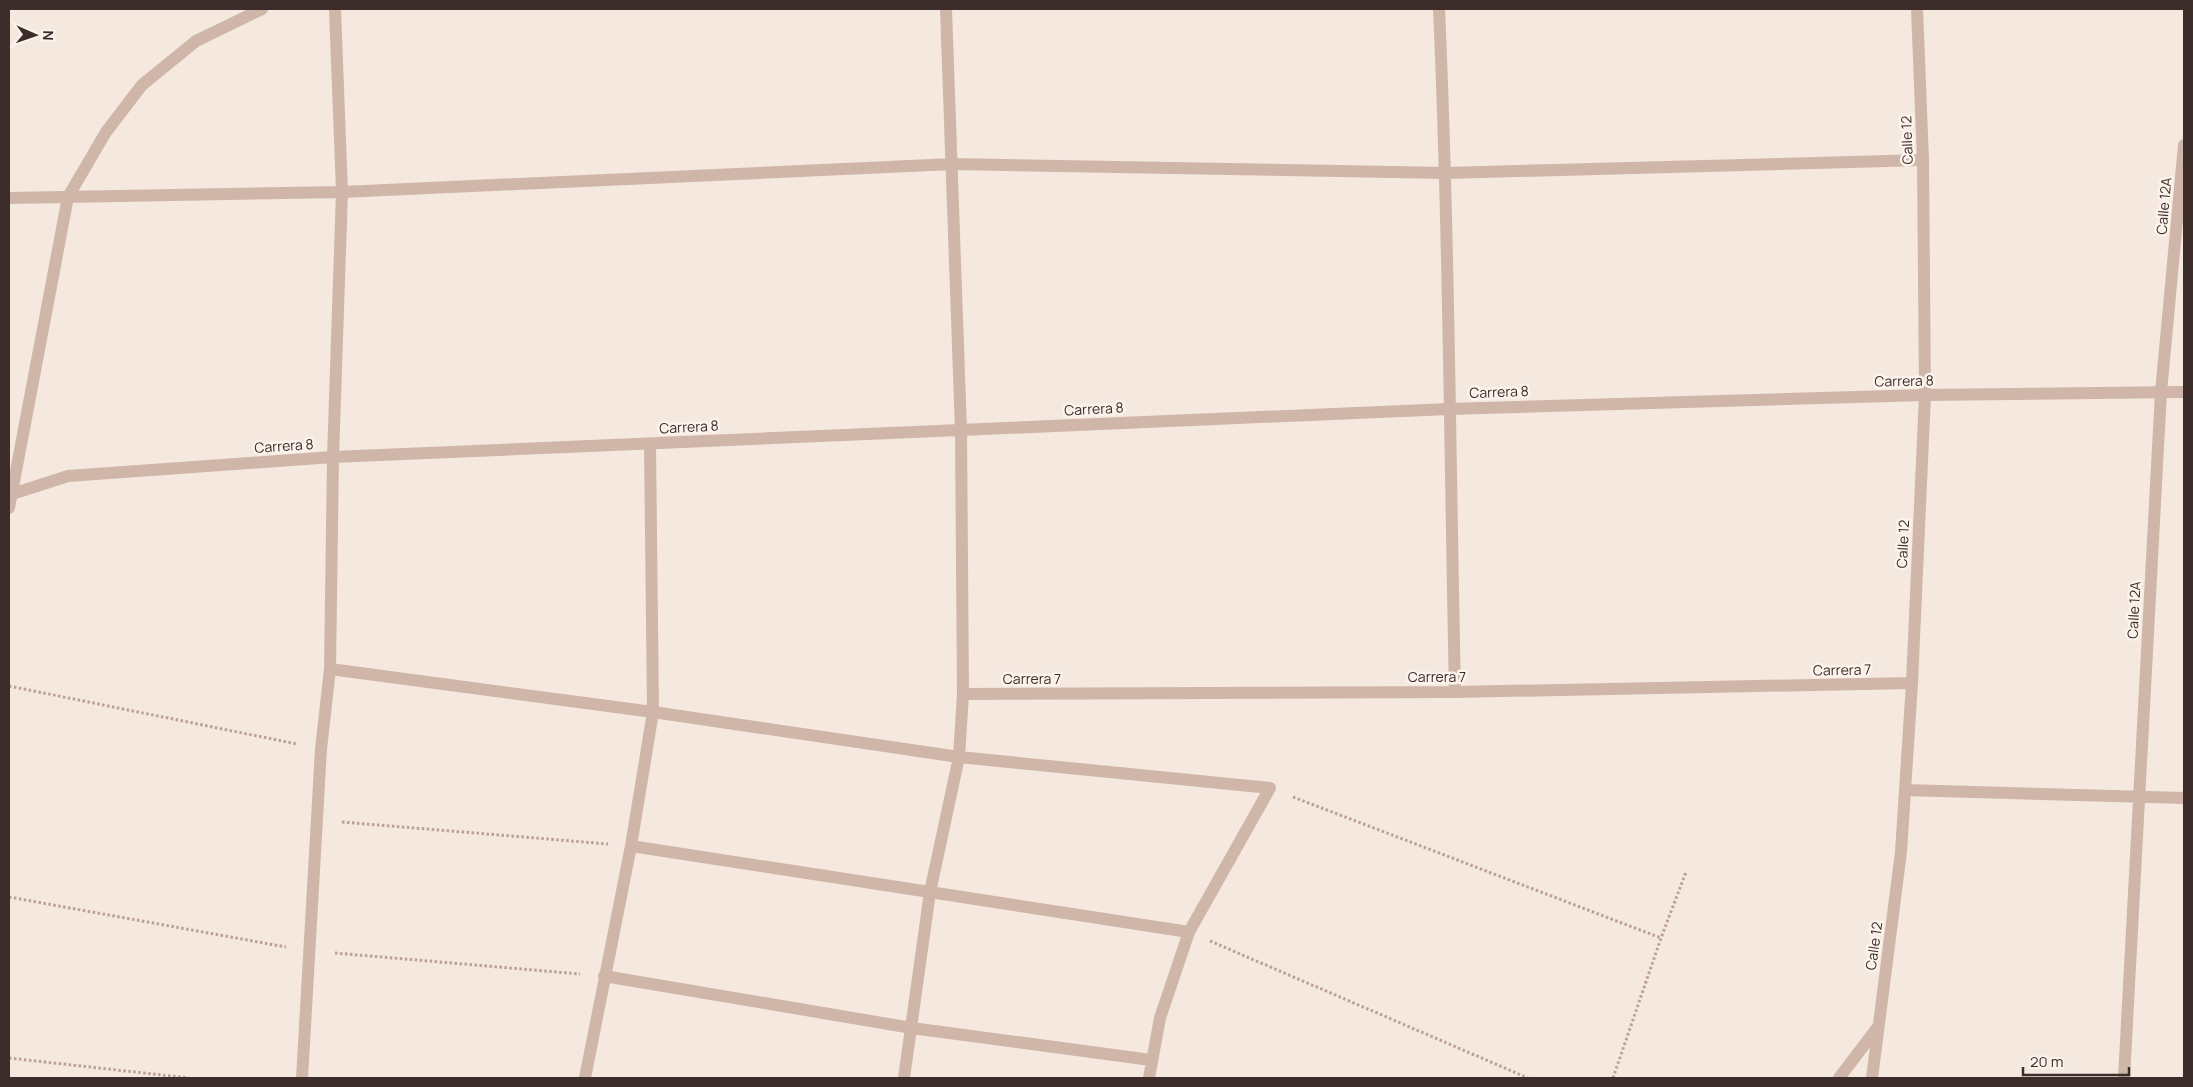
<svg xmlns="http://www.w3.org/2000/svg" width="2193" height="1087" font-family="Manrope,sans-serif">
	<rect width="100%" height="100%" fill="#f5e8df"/>
	<g fill="none" stroke-linecap="round" stroke-linejoin="round">
		<path stroke="#bba093" stroke-width="3" stroke-dasharray="2.5 2.5" stroke-linecap="butt" d="M9,686L297,744
			M1293,797L1661,938
			M342,822L608,844
			M9,897L286,947
			M1210,941L1528,1078
			M335,953L580,974
			M9,1058L189,1078
			M1613,1078L1661,938L1686,872"/>
		<path stroke="#cfb6a9" stroke-width="12" d="M9,198L342,192L953,164L1446,173L1923,160
			M333,457L342,192L335,9
			M9,495L68,476L333,457L1449,409L1925,395L2184,392
			M9,508L68,197L106,132L142,85L196,41L262,9
			M330,669L653,712L959,757L1270,788L1189,932L1160,1018L1149,1078
			M631,846L1189,932
			M604,976L912,1028L1151,1060
			M585,1078L631,846L653,712
			M904,1078L930,892L959,757L963,694L961,430L946,9"/>
		<path stroke="#cfb6a9" stroke-width="12" d="M1439,9C1449,236 1450,464 1455,692
			M650,444L653,712
			M963,694L1455,692L1912,683
			M1905,790L2184,798
			M302,1078L321,749L330,669L333,457
			M1839,1078L1878,1027
			M1872,1078L1901,852L1912,683L1925,395L1923,160L1917,9
			M2124,1078L2161,392L2184,145"/>
	</g>
	<g text-anchor="middle" stroke-width="5" stroke-linejoin="round" paint-order="stroke">
		<g font-size="14" fill="#3c2d2a" stroke="#fcf3ec">
			<text transform="translate(1907 140) rotate(-92)" y="5">Calle 12</text>
			<text transform="translate(2164 206) rotate(-85)" y="5">Calle 12A</text>
			<text transform="translate(1904 381) rotate(-1)" y="5">Carrera 8</text>
			<text transform="translate(1499 392) rotate(-2)" y="5">Carrera 8</text>
			<text transform="translate(1094 409) rotate(-3)" y="5">Carrera 8</text>
			<text transform="translate(689 427) rotate(-3)" y="5">Carrera 8</text>
			<text transform="translate(284 446) rotate(-4)" y="5">Carrera 8</text>
			<text transform="translate(1903 544) rotate(-87)" y="5">Calle 12</text>
			<text transform="translate(2134 610) rotate(-87)" y="5">Calle 12A</text>
			<text transform="translate(1842 670) rotate(-1)" y="5">Carrera 7</text>
			<text x="1437" y="682">Carrera 7</text>
			<text x="1032" y="684">Carrera 7</text>
			<text transform="translate(1874 946) rotate(-82)" y="5">Calle 12</text>
		</g>
	</g>
	<rect width="2193" height="1087" fill="none" stroke="#3c2d2a" stroke-width="20"/>
	<g transform="translate(35 35) rotate(92)" stroke="#fcf3ec" stroke-width="4" paint-order="stroke">
	<path d="M0-4L9 19L0 12L-9 19Z" fill="#3c2d2a"/>
	<text y="-8" font-size="14" font-weight="bold" text-anchor="middle" fill="#3c2d2a">N</text>
	</g>
	<path d="M2023 1067v8h106v-8" fill="none" stroke="#3c2d2a" stroke-width="2.5"/>
	<text x="2030" y="1067" font-size="15" fill="#3c2d2a" stroke="#fcf3ec" stroke-width="4" paint-order="stroke">20 m</text>
</svg>
